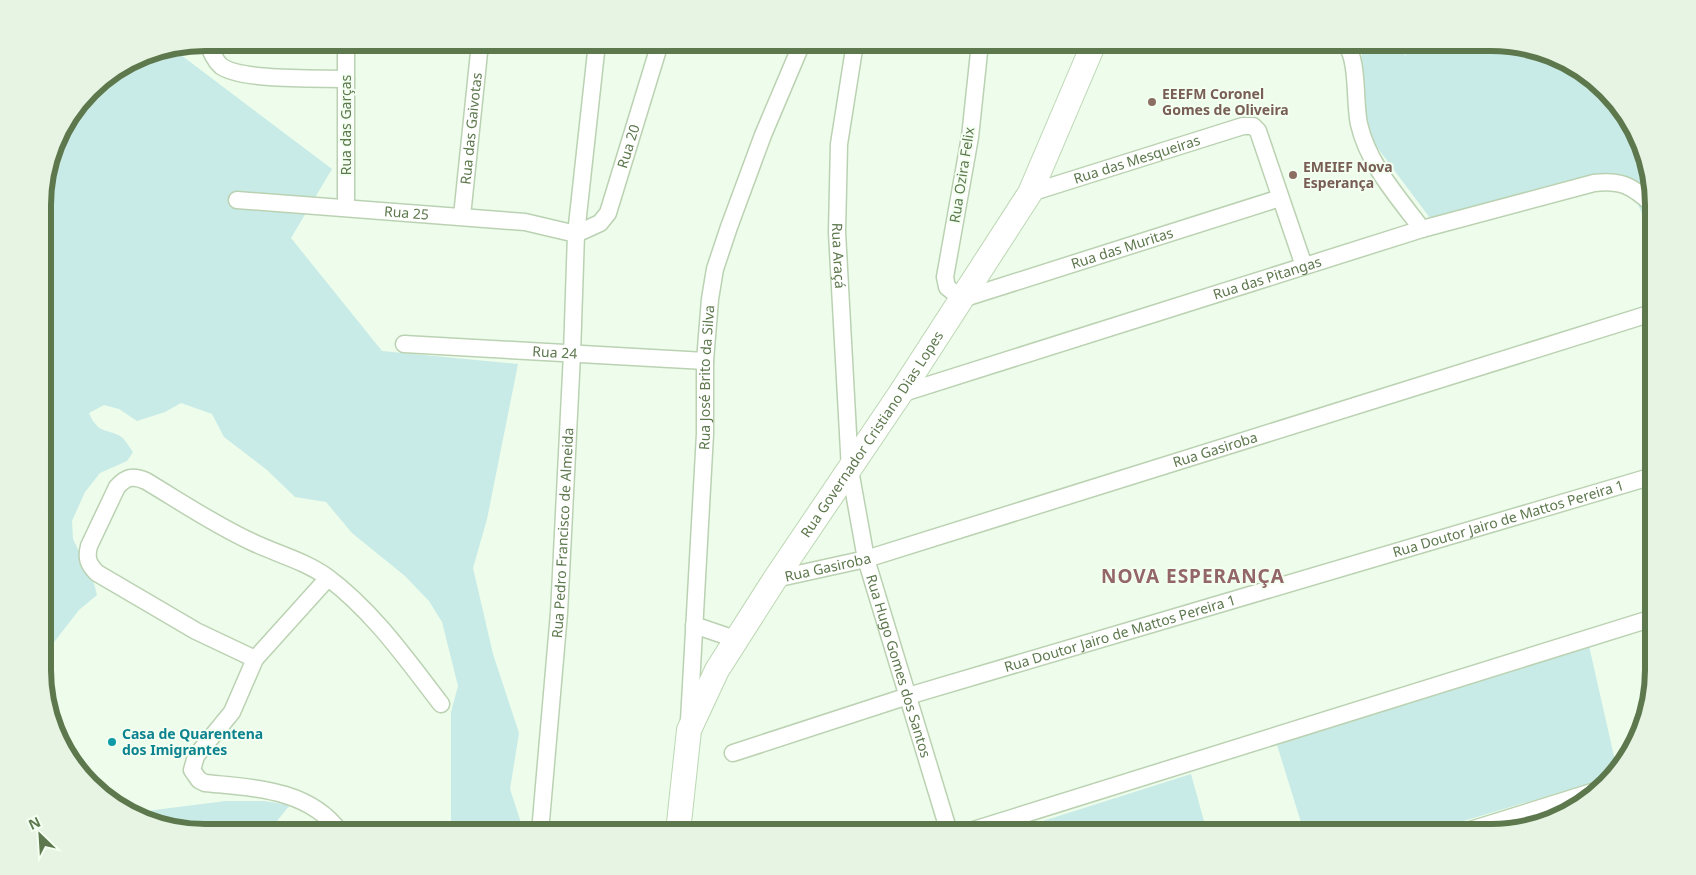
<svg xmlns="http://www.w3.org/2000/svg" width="1696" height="875" font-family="'Noto Sans',sans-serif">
	<rect width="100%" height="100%" fill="#edfceb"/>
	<path fill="#c8ebe7" d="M1362,43H1394L1406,56L1405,43H1490L1562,59L1620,107L1652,185V258C1644,224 1646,192 1607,183L1439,230L1364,130L1361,96Z
		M173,49L332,169L291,238L382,351L518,364L487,519L473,568L493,654L519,733L510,789L524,832H451V712L458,686L442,622L429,601L405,576L352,533L326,502L295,497L267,470L224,437L212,414L181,403L165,412L137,421L119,409L104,405L89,413C98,434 105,428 120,436C125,439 129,447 133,452L127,461L100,473L85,492L72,521L73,539L93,580L97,595L79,610L44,655L43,195L59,133L98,83L144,55Z
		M1589,646L1616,765L1604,779L1427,832H1304L1277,745Z
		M1191,774L1207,832H1047L1043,821Z
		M226,801H264L290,805L268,832H206L131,813Z"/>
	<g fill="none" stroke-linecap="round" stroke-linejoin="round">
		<g stroke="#bbd2b2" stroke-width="19">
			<g id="street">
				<path d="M208,43C211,51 214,60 221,66C241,81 319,78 346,79"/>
				<path id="s1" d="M855,43L839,144L837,232L850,470L866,559L949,832"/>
				<path id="s2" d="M980,43L970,137L945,277L947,287L962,299L1280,198"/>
				<path d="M1345,43C1359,60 1354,101 1359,124C1368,164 1398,197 1422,229"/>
				<path id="s3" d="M1030,193L1243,126H1253L1258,131L1304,266"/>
				<path id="s4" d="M237,200L525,222L576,234"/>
				<path d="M346,207V43"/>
				<path id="s5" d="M462,216L480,43"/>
				<path id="s6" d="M576,234L600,223L608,213L660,43"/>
				<path id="s7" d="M404,344L705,361"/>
				<path id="s8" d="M900,394L1422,229L1594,183C1622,180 1632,186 1652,204"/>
				<path d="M328,578L255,659L232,712L196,756L192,770L199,780L205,783C254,788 309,789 340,832"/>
				<path id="s9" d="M775,579L866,559L1652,313"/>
				<path d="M694,625L735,639"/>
				<path d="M255,659L196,631L97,573C88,564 86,558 89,546L117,487C126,477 133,475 146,481C181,502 215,525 252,542C277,554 305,561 327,577C373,611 407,660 441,704"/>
				<path id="s10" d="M689,721L705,434V361L710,299L715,269L729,227L763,135L802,43"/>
				<path id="s11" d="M733,753L908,696L1653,476"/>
				<path id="s12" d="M540,832L559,613L572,354L576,234L597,43"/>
				<path d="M967,832L1653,618"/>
				<path d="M1464,832L1592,792"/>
			</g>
		</g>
		<g stroke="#bcd7b2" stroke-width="26">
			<g id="secondary">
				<path id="s13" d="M678,832L689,730L717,670L775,579L900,394L1030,193L1094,43"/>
			</g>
		</g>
		<use href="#street" stroke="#fff" stroke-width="16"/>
		<use href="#secondary" stroke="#fff" stroke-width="24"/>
	</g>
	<g fill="#8d6e63" stroke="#f3fff1" stroke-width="2">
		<circle cx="1152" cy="102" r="5"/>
		<circle cx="1293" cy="175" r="5"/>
	</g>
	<circle fill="#0f9aa8" stroke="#f3fff1" stroke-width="2" cx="112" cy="742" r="5"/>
	<g text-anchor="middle" stroke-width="4" stroke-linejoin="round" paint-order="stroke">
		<g font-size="14" font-weight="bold" fill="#785e54" stroke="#f3fff1" text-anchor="start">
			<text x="1162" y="99">EEEFM Coronel<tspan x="1162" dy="16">Gomes de Oliveira</tspan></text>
			<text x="1303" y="172">EMEIEF Nova<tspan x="1303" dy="16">Esperança</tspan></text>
		</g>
		<g font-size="14" fill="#5d784d" stroke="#f3fff1">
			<text transform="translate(346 125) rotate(-90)" y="5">Rua das Garças</text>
			<text dy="5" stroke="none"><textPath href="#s5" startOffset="88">Rua das Gaivotas</textPath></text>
			<text dy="5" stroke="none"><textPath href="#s6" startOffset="109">Rua 20</textPath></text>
			<text dy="5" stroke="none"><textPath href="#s3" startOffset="112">Rua das Mesqueiras</textPath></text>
			<text transform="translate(962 175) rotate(-81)" y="5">Rua Ozira Felix</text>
			<text dy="5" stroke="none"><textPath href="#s4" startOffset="170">Rua 25</textPath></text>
			<text dy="5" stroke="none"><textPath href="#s2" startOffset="434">Rua das Muritas</textPath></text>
			<text dy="5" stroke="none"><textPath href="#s1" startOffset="214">Rua Araçá</textPath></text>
			<text dy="5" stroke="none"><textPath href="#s8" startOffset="385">Rua das Pitangas</textPath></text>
			<text dy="5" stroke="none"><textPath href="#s7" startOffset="151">Rua 24</textPath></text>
			<text dy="5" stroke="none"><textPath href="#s10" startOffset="344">Rua José Brito da Silva</textPath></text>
			<text dy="5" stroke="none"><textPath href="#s13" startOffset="451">Rua Governador Cristiano Dias Lopes</textPath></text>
			<text dy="5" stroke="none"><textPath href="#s9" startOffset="459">Rua Gasiroba</textPath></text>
			<text dy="5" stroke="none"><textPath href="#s11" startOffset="810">Rua Doutor Jairo de Mattos Pereira 1</textPath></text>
			<text dy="5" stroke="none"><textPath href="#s12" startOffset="300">Rua Pedro Francisco de Almeida</textPath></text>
			<text dy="5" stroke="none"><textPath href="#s9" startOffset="54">Rua Gasiroba</textPath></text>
			<text dy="5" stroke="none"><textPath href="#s11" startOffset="405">Rua Doutor Jairo de Mattos Pereira 1</textPath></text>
			<text dy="5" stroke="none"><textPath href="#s1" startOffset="631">Rua Hugo Gomes dos Santos</textPath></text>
		</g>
		<g font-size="14" font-weight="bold" fill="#0d838f" stroke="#f3fff1" text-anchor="start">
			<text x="122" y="739">Casa de Quarentena<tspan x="122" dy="16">dos Imigrantes</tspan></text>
		</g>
		<g font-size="19" font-weight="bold" letter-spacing="1" fill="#936668" stroke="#f3fff1">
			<text x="1193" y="583">NOVA ESPERANÇA</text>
		</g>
	</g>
	<path d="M0 0H1696V875H0ZM205 51H1491A154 154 0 0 1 1645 205V670A154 154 0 0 1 1491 824H205A154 154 0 0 1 51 670V205A154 154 0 0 1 205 51Z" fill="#e7f4e4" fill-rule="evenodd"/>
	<path fill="none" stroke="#5d784d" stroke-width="6" d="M205 51H1491A154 154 0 0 1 1645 205V670A154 154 0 0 1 1491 824H205A154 154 0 0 1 51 670V205A154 154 0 0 1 205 51Z"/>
	<g transform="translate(40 835) rotate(335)" stroke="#f3fff1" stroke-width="4" paint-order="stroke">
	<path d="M0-4L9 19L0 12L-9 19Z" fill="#5d784d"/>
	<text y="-8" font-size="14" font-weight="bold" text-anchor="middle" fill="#5d784d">N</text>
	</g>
</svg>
